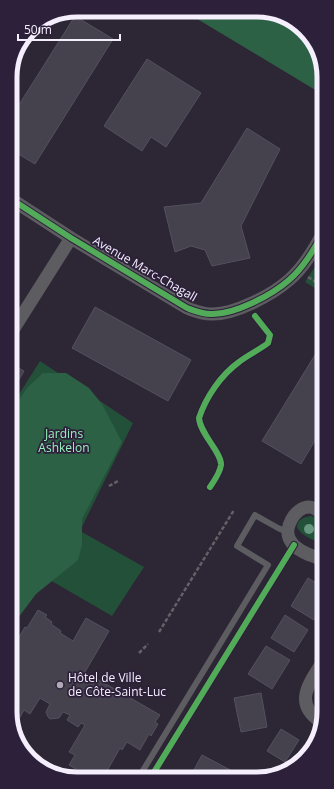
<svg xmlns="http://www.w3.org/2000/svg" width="334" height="789" font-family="'Open Sans',sans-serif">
	<rect width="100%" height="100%" fill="#2d2634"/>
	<path fill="#235039" d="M322,256L323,293L305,282Z
		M40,361L133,423L80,531L144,567L112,616L43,576L12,626L11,407Z
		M311,516C322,518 323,526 323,536L318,541C311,540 300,534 297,527C298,519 304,517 311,516Z"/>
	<path fill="#2d6146" d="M184,11H270L304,29L322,60V94Z
		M43,373H66L89,388L102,404L122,442L82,519V545L78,560L36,594L12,626L11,412L27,388Z"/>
	<path fill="#45414d" stroke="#54515e" d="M75,16L113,39L35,164L10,149V119Z
		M147,59L201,93L166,147L151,137L142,151L104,126Z
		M247,128L280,149L241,226L250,258L212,266L205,250L191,246L175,252L164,207L201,203Z
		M95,307L191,360L168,401L72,348Z
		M323,342V427L301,464L262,441Z
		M11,364L24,371L11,394Z
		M308,578L323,587V605L314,620L291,606Z
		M38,610L47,615L45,617L52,622L51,624L61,631L60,633L73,641L86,618L109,631L85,672L160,715L155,722L158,724L151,736L149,734L140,750L127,742L122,750L120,748L103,778H91L69,765L75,755L69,752L85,725L81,723L78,727L67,720L70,715L63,712L59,718L50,719L48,717L46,712L50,704L40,698L30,714L24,710L13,730L12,729V645L14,646L25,627L27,628Z
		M285,615L308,630L294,652L271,638Z
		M266,646L290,660L272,689L248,674Z
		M261,693L267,727L241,732L234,698Z
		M281,729L299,740L285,762L267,751Z
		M306,744L311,747L308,756L295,764Z
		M202,755L236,773L234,777H190Z"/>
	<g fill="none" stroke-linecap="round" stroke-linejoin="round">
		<path stroke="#636167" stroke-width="2.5" stroke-dasharray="4 2" stroke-linecap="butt" d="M308,277L322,286
			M109,486L118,481
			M159,632L234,510
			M139,653L148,644"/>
		<path stroke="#5c5c61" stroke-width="6" d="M139,777L268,565L237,546L255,515L278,528L287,532"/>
		<path stroke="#5c5c61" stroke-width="13" d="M11,199L71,238L187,308C195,311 202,314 211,314C234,315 272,295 289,280C303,268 313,251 322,235
			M11,333L71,238
			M323,514C319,511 314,507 309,507C295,507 283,529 290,540C295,550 309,555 318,558L323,549
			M321,722C292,703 310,682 324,660"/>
		<g stroke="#2d203a" stroke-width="8">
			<path id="cycleway" d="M11,199L71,238L187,308C195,311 202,314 211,314C234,315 272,295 289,280C303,268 313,251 322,235
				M210,487C214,481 220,473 221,465C222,453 200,434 199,418C206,397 221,375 239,362C248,355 259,350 268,343L270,335L255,316
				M151,777L294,545"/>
		</g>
		<use href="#cycleway" stroke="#51ab58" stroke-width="6"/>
	</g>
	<circle fill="#67957f" cx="309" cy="529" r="5"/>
	<circle fill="#afa9b7" stroke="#2d203a" stroke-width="1.5" cx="60" cy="685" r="4"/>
	<g text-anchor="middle" stroke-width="3.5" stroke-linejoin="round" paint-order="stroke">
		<g font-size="12" fill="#f5effd" stroke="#2d203a">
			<text transform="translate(145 269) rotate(30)" y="4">Avenue Marc-Chagall</text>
		</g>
		<g font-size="12" fill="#97f0bc" stroke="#2d203a">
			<text x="64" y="438">Jardins<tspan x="64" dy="14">Ashkelon</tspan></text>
		</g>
		<g font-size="12" fill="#f5effd" stroke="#2d203a" text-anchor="start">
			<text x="68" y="682">Hôtel de Ville<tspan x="68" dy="14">de Côte-Saint-Luc</tspan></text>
		</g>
	</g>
	<path d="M0 0H334V789H0ZM77 17H257A60 60 0 0 1 317 77V712A60 60 0 0 1 257 772H77A60 60 0 0 1 17 712V77A60 60 0 0 1 77 17Z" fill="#2d203a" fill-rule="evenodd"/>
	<path fill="none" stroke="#f5effd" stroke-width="5" d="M77 17H257A60 60 0 0 1 317 77V712A60 60 0 0 1 257 772H77A60 60 0 0 1 17 712V77A60 60 0 0 1 77 17Z"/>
	<path d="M18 34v6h102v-6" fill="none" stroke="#f5effd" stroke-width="2"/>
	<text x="24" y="34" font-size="12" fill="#f5effd" stroke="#2d203a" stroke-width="3" paint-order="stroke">50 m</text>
</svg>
